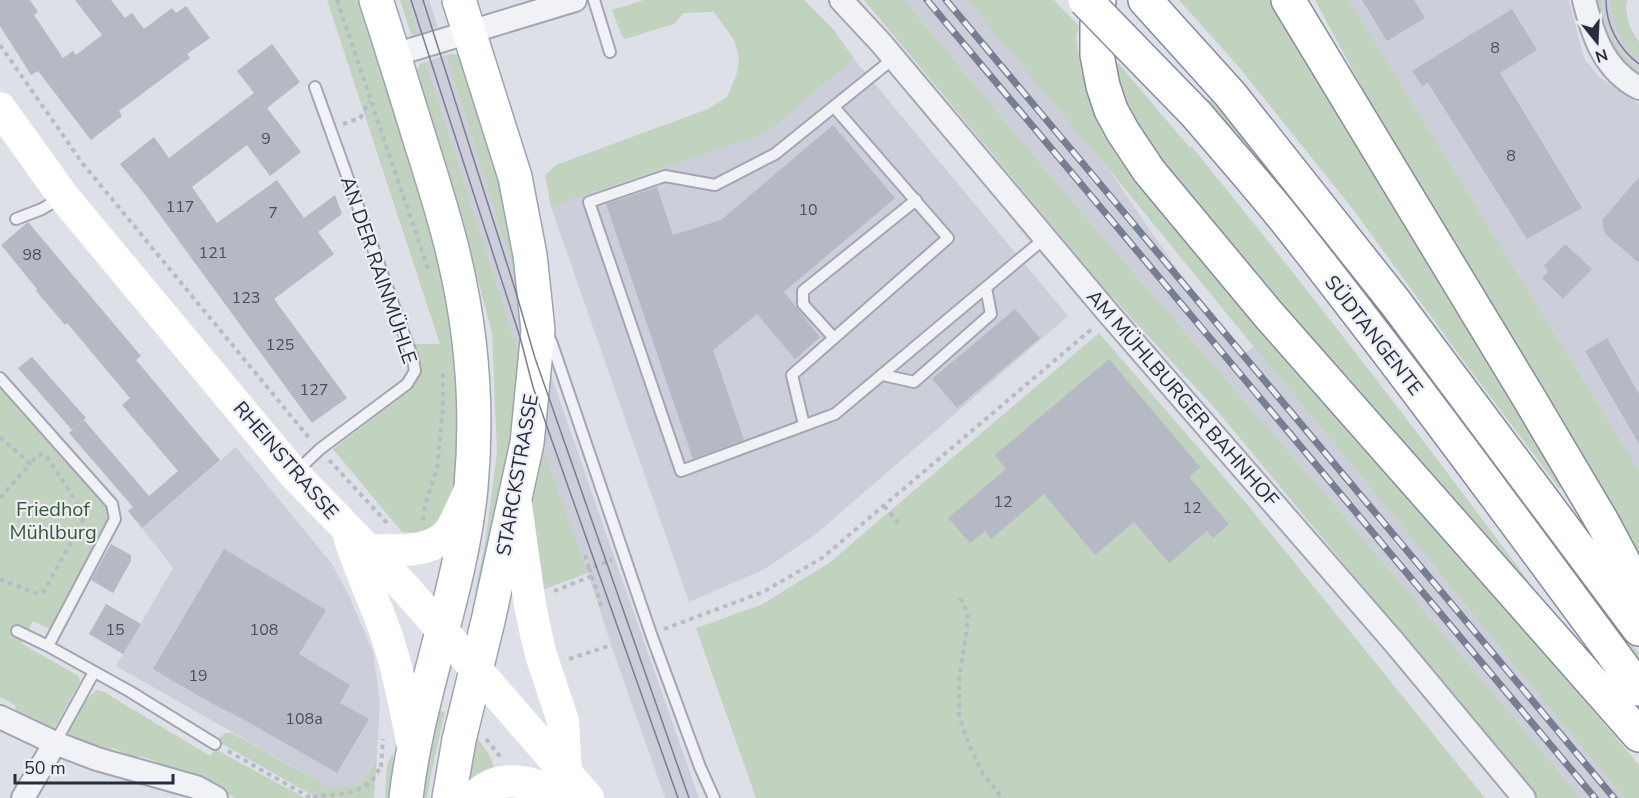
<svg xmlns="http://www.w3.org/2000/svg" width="1639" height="798" font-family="'Nunito Sans',sans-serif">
	<rect width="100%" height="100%" fill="#dee0e8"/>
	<path fill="#cccfda" d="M408,0H429L438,27L418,34Z
		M904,0H975L1107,167L1185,281L1245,353L1254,347L1376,494L1514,665L1624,798H1581L1327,496L1076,206Z
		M1349,0H1569L1584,58L1599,77L1639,104V470Z
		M1602,0H1610L1611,13L1616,30L1628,48L1639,58V69L1629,61L1614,43L1605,22Z
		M446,55L520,292L523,327L522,364L426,62Z
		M854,59L1068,316L816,534L765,569L689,602L551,207L768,132Z
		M546,361L615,559L699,798H665L611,645L588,573L540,439Z
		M236,447L332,564L349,596L373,652L380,702L377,755L367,777L359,784L347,787L330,788L116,666L173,568L142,528Z"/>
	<path fill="#c1d2bf" d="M327,0H363L423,190L459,350L456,500L427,534L402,532L333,449L397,400L411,386L418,370V354L415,344H440Z
		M400,0H408L418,34L414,35L411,34Z
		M644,0H804L834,30L854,59L768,132L551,207L545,175L556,165L708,109L727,97L737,73L739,57L734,40L714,12L683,13L674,24L625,39L621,34L612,10Z
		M864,0H904L1076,206L1327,496L1581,798H1538L1219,413L1105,289Z
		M967,0H1054L1079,26L1076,37L1081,71L1095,117L1118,158L1188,245L1537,644L1639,765V798H1624L1514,665L1376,494L1254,347L1107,167Z
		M1179,0H1271L1564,485L1559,488L1468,367L1352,208L1239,67Z
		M1315,0H1349L1634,462L1639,470V556L1419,188L1381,123Z
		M1594,0H1602C1603,28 1616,52 1639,69V76C1608,57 1605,32 1594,0Z
		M1610,0H1627L1626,7L1628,21L1632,31L1639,42V58C1619,44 1611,23 1610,0Z
		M451,54L458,55L463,59L496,156L520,292L446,55Z
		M426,62L522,364L519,409L482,599L475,592L485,544L497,453L492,333L477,276L414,77L420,64Z
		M1118,63L1190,148L1192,147C1314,296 1431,449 1545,604L1325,366L1135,127L1112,74Z
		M1211,100L1215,102L1337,250L1639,654V665L1206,101Z
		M1099,333L1246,503L1485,798H756L696,628L761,605L829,563Z
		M0,383L108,505L111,520L50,629L33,621L22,644L79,676L80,682L53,731L16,712L15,705L0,697Z
		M540,439L588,573L539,591L528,516Z
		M97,690L104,692L210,756L215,749L305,798H235C213,782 184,776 159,767L156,761L140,756L135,761L127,760L125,753L112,748L104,753L72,740C69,736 68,736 69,731C70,721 89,694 97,690Z
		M436,710L445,712L431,774L427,798H420Z
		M225,733H232L330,788C361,787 366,784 377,755L374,798H317L219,742V738Z
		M474,734C484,747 493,757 495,773L467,795Z
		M393,753V798H385L387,765Z"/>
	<path fill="#b5b9c4" d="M0,0H30L38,12L34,15L63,58L73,51L76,55L102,35L75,0H111L125,18L132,13L144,29L172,8L176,13L186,6L210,38L187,54L190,58L119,111L122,116L91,140L38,71L31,75L0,26Z
		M1362,0H1414L1425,18L1387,41Z
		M1512,9L1537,50L1500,73L1582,208L1527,239L1428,83L1422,86L1412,71Z
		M272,44L300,82L267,108L301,152L270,176L247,145L192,187L217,223L277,180L304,218L335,195L342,214L318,232L334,254L274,299L347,398L312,423L146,196L120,164L154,137L169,158L254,93L237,71Z
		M833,125L895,198L784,292L820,337L795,359L757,314L713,350L744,440L693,459L606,204L657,187L673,235L721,220Z
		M1639,177V263L1605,234L1602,220Z
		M28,222L141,356L136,360L220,460L142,528L128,511L133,507L69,433L84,420L149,496L178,471L122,405L130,398L67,323L65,325L36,291L37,289L1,245Z
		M1565,244L1592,269L1563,299L1542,278L1548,271L1544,266Z
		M1015,309L1040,338L957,408L932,379Z
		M1607,338L1639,394V444L1585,351Z
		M32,357L86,418L72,430L18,368Z
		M1109,359L1200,467L1189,477L1229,524L1213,538L1207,531L1169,563L1134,522L1095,555L1044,494L991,539L985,531L970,543L948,518L1006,469L995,455Z
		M111,544L131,555V561L113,593L91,580Z
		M224,549L326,610L299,654L350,685L340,703L369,719L337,773L239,717L211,703L153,669Z
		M106,604L141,624L123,654L89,634Z"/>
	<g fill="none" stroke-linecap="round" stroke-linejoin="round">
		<g stroke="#a3a6b2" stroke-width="14">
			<path id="lane" d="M594,0L610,52
				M894,58L775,154L715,185L665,176L589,202L681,471L835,414L1045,238
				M16,219L42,209L60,198
				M545,336L551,341L651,634L700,767L714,798
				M834,338L803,304V291L916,200
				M883,375L914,382L991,314L986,288
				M0,378L112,504L115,519L48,646
				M804,425L792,375L948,238L834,107
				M296,472L320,449L407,384L415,371L413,359L315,87
				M17,631L48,646L129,691L215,744
				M55,743L94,672"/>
		</g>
		<g stroke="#a3a6b2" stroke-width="26">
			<path id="street" d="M841,0L881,43L1109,314L1394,642L1524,798
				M1584,0C1593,36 1604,70 1639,88
				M394,55L575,0
				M0,717L55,743L97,759L196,787L216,798
				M23,798L55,743"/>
		</g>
		<g stroke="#9da3b3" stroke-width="36">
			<path id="primary" d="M376,0C392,48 406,95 421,143C433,181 445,218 454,257C472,332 478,410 471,487C461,593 418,692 406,798
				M449,798L459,740L488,621L527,443L538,330L530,255L515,177L459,0"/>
		</g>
		<g stroke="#858c9e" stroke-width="36">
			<path id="highway" d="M1099,0L1097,24V55L1103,86L1111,110L1123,132L1149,171L1268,314L1639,735
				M1145,0L1230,94L1395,302L1639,629
				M1288,0L1529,398L1603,523L1639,591
				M1196,114C1225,148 1255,182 1284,218C1406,372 1522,531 1639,689"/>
		</g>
		<path stroke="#b8bbc3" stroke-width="4" stroke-dasharray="4.5 4.5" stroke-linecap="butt" d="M337,0L428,269
			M0,45L83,164L310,439
			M343,124L360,118L370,101
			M0,437L30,464L0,498
			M329,460L389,525
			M884,506L901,526
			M423,520L425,505L437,469L443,406V371
			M585,555L589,568
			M592,576L602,608
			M0,579L38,594L44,591L82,523L83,517L81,509L47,457L42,454L37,456L30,464
			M554,591L592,576L589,568L612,560
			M960,598L968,613L966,636L959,678V716L969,745L983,774L999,794L998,798
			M664,629L763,592L822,558L1093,328
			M569,659L611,645
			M486,739L499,755L500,759
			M228,751L311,798
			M381,767L383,739
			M313,798L317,796C334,795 358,795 371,781C375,777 378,771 381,766"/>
		<use href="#lane" stroke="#f0f2f6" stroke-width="10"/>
		<use href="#street" stroke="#f0f2f6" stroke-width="22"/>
		<path stroke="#fff" stroke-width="32" d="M0,108L63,196L294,474L406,589L588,798
			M516,505L530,605L536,634L541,655L563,721L566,773
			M349,536C360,573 378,607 389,643C400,677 406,712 413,747
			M369,550C396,550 435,555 452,528C458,517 463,505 468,494
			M474,798C503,766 541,788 575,798"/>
		<use href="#primary" stroke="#fff" stroke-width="33"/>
		<use href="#highway" stroke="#fff" stroke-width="33"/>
		<path stroke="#777e91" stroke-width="1.5" d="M411,0L520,337L533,387L678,798
			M423,0L515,289L535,358L689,798
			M1606,0C1606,26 1619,49 1639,64"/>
		<g stroke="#777e91" stroke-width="7">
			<path id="rail" d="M927,0L1595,798
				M946,0L1614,798"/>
		</g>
		<use href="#rail" stroke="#edeff5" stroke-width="4.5" stroke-dasharray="14" stroke-linecap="butt"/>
		<g stroke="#858c9e" stroke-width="36" stroke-linecap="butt">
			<path id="highway-bridge" d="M1085,0L1196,114"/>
		</g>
		<use href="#highway-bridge" stroke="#fff" stroke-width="33"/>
	</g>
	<g text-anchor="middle" stroke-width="4.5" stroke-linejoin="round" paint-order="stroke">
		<g font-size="16" fill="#4a4f60">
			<text x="1495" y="53">8</text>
			<text x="266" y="144">9</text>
			<text x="1511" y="161">8</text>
			<text x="180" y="212">117</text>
			<text x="808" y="215">10</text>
			<text x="273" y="218">7</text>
			<text x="213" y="258">121</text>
			<text x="32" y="260">98</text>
			<text x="246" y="303">123</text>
			<text x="280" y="350">125</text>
			<text x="314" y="395">127</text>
			<text x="1003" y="507">12</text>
			<text x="1192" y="513">12</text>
			<text x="115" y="635">15</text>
			<text x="264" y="635">108</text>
			<text x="198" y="681">19</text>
			<text x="304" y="724">108a</text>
		</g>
		<g font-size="20" fill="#272c3f" stroke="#edeff5">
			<text transform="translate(379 270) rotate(71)" y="7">AN DER RAINMÜHLE</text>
			<text transform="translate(1374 335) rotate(52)" y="7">SÜDTANGENTE</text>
			<text transform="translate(1183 398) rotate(49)" y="7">AM MÜHLBURGER BAHNHOF</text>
			<text transform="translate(286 460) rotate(49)" y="7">RHEINSTRASSE</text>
			<text transform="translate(517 475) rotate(-80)" y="7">STARCKSTRASSE</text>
		</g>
		<g font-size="20" fill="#365a34" stroke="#edeff5">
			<text x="53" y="516">Friedhof<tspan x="53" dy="23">Mühlburg</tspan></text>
		</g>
	</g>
	<g transform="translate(1597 42) rotate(162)" stroke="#edeff5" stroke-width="4.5" paint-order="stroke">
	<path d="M0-4.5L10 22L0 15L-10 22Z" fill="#272c3f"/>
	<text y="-9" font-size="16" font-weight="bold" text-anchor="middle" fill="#272c3f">N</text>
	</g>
	<path d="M15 774v9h158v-9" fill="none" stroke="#272c3f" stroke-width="3"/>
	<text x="24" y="774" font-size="18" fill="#272c3f" stroke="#edeff5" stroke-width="4.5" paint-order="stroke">50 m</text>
</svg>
